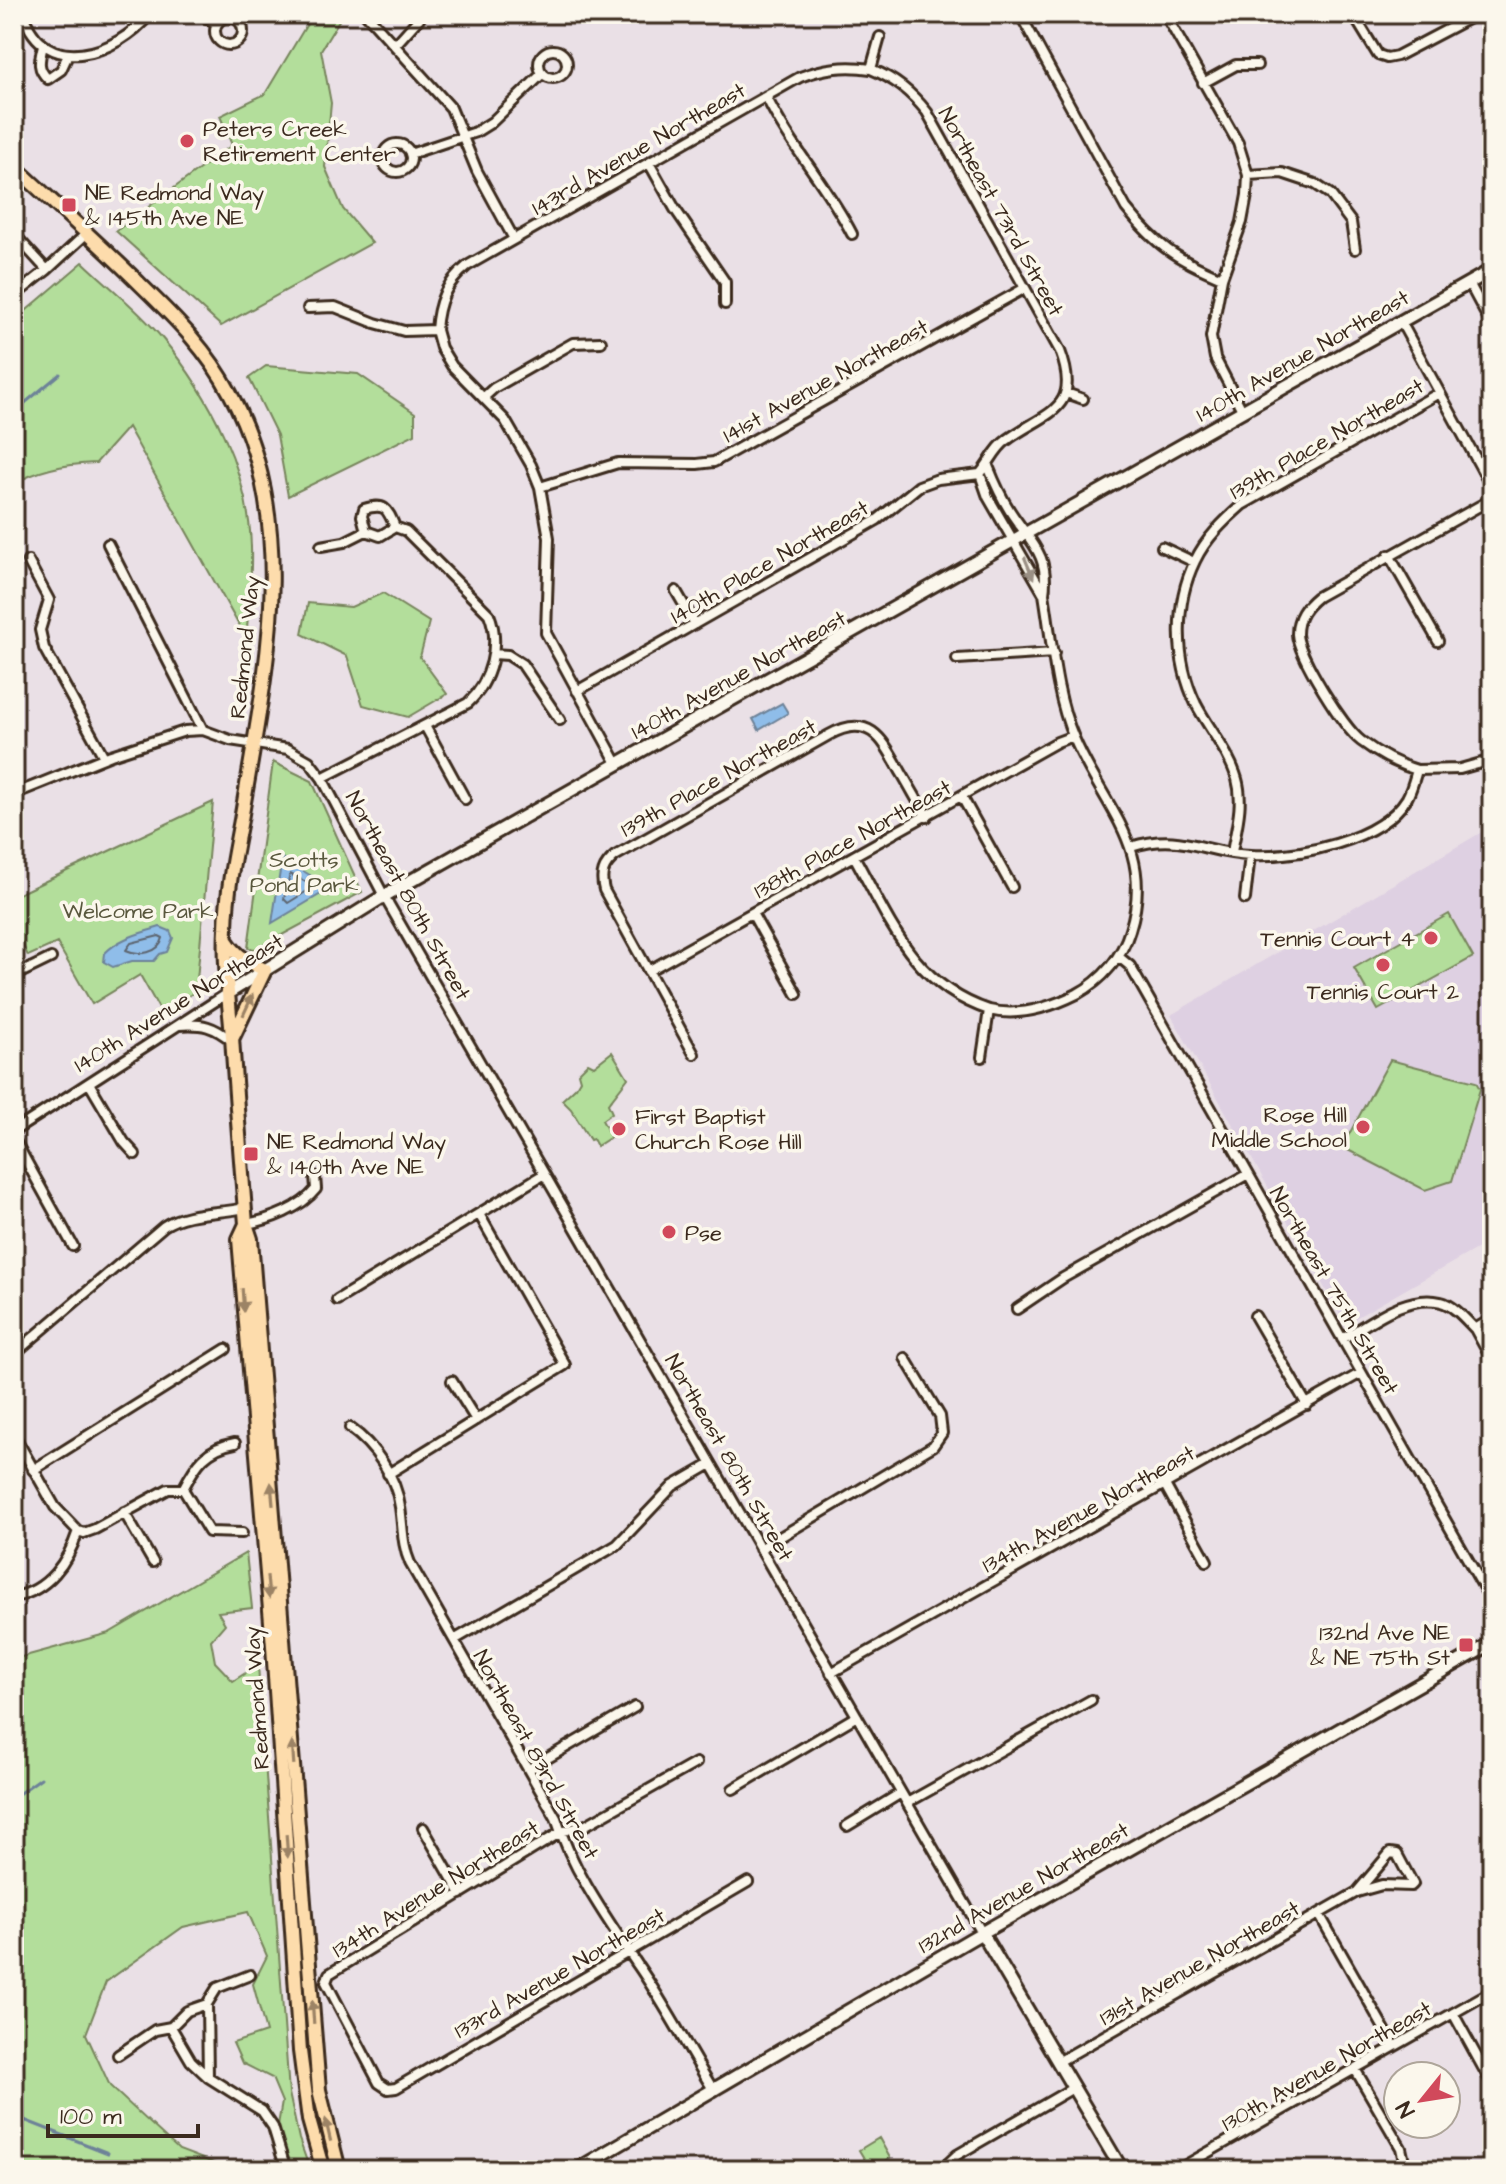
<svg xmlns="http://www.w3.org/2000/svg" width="1506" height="2184" font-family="'Architects Daughter',sans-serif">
	<rect width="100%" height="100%" fill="#eae0e6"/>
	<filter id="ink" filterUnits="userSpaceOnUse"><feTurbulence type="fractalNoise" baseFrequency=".0125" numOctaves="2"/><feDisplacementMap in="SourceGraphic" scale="16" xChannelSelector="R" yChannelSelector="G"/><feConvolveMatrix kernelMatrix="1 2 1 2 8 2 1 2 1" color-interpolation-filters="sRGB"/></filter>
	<g filter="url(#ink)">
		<path fill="#ded0e2" d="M1492,826V1240L1345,1324L1171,1015Z"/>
		<path fill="#b3de9b" stroke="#77845c" stroke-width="2" d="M313,14H343L321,50L331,103L325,167L343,209L372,243L221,326L116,231L232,145L220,116L265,94Z
			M83,262C109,287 139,310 162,338C210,395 249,471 251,547C252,578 249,608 246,638L128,427L96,463C69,464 38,469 14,484V321Z
			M266,366L358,374L415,413V434L288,496L277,435L249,378Z
			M383,593L429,622L420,657L447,694L408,717L363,705L347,656L302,634L308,603L351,607Z
			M273,762L312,781L362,892L256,949L248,948Z
			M213,802L196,991L162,1014L140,975L92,1004L57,943L28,956L14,926V896Z
			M1449,914L1473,957L1378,1010L1354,968Z
			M612,1052L628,1078L608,1104L612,1113L602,1120L611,1137L597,1146L593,1139L590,1140L571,1109L562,1100L576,1087L580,1080L578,1073L588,1063L594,1066Z
			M1390,1060L1476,1082L1480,1089L1452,1181L1425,1190L1342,1147Z
			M246,1553L252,1608L218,1612L225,1624L211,1640L215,1662L233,1681L258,1665L289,2093L299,2139L310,2170H292L278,2125L282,2102L272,2078L242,2063L233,2043L266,2032L253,1984L267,1956L248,1912L183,1927L106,1982L86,2034L110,2086L179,2150L232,2170H14V1659L109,1633Z
			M879,2138L890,2158L871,2170L859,2150Z"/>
		<path fill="#8fbde9" stroke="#6d8298" stroke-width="2" d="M782,703L788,713L759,730L753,719Z
			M282,858L331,888L272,923Z
			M160,927L170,931L173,938L167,952L160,954L154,961H132L113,967L104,962L105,953C121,937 139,934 160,927Z"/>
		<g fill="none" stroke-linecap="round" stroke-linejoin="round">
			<path stroke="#5d656f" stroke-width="2" d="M290,874L310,884L312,888L288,903L284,899Z
				M159,936L163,938C159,954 139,956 126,950L131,943Z"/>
			<path stroke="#6d8298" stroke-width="3" d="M14,412L60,374
				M14,1797L41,1778
				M14,2116L108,2153"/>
			<g stroke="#3b2a1e" stroke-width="14">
				<path id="street" d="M23,14C45,79 116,55 150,14
					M201,14L217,24
					M366,14L451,108L477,171L514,239
					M1020,14L1126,208C1157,246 1176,259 1222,278
					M1165,14L1238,143L1248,175L1247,195L1242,222L1222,278L1211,337L1215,358L1243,412
					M215 31a14 14 0 1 1 28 0a14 14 0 1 1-28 0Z
					M1356,19L1378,55L1387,58L1397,56L1477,14
					M43,45C40,59 36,68 48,79L61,70L68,55
					M395,45L423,14
					M539 64a14 14 0 1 1 28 0a14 14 0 1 1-28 0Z
					M871,69C895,79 911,92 927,112L1060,351C1083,411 1045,412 1007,440C995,448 990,463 980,474
					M1203,83L1236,65H1257
					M766,96C789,145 827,185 852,234
					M383 158a14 14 0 1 1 28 0a14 14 0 1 1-28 0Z
					M410,154L476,132L492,122L543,73
					M649,163L675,209L725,282V304
					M1248,175L1282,173L1315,184L1330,194L1351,222L1355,249
					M14,234L47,270
					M1469,283L1492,326
					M14,296L47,270L86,234
					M308,308L335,307L375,323L404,331L436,330L441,348L452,366L505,420L531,465L540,487L549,538L546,633L618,765
					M1401,322L1492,488
					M436,330C438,303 445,284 467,266L800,77C824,68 845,65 871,69L880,37
					M1066,393L1083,399
					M484,397L494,388L573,343L601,342
					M980,474L988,497L1044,594C1050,554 1029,541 1010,511C1001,497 994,481 988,466
					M540,487L618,463L697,464L714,462L1025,288
					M108,544L203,730
					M321,546L344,542L366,531
					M1162,547L1194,562
					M1389,555L1438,641
					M28,561L49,600L40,630L44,648L104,757
					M676,591L695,624
					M493,654L508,655L522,664L560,720
					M957,659L1054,653
					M577,691L877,520L919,486L938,479L980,474
					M425,726L465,799
					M1417,770C1397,764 1377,753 1361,741C1343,727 1298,655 1297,634C1297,617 1305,607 1317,597L1492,499
					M322,778L468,703C491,682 501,644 489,614L406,531L395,527L380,536L366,531L362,516L364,509C385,503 387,508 395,527
					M14,794L111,755L185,731L203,730L230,740L288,749L309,761L322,778L384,896L982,1933
					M962,797L1012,887
					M1131,847C1183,831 1204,854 1251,855C1298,857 1380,842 1407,798C1412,789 1414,780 1417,770L1460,769L1492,760
					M1232,852C1236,829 1244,803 1237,779C1229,752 1209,729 1196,704C1175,661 1174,604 1195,561C1206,538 1224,521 1242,505L1439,393
					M854,856C890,921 913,985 989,1010L982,1057
					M1245,899L1250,855
					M753,915L797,994
					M1119,957L1130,966L1492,1602
					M648,971L1057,742L1073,736
					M14,976L51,958
					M989,1010C1018,1017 1051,1007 1077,994C1103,980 1122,957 1130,930C1156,848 1103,807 1074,738C1055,694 1052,641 1044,594
					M179,1025C202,1023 214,1026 232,1041
					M694,1054L604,890C600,875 603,866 615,856L829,735C870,712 883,740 901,772C910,787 918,802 927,817
					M89,1083L124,1142L135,1154
					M14,1131L228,993
					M14,1139L73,1246
					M246,1224C270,1220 301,1208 316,1189L315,1176
					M337,1300L544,1174
					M1017,1309L1063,1278L1248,1174
					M1255,1316L1307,1405
					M1475,1329L1492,1360
					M1342,1339C1370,1323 1406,1293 1441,1302C1454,1305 1466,1320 1475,1329L1492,1319
					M14,1354L164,1226C187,1211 218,1214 245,1208
					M452,1381L476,1420
					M350,1428C374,1445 396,1476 400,1507C403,1526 402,1545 410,1563L556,1818C572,1870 607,1919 637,1964C665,2004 688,2049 714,2091
					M14,1435L55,1507L78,1531
					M33,1470L226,1349
					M388,1474L565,1365L479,1214
					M1165,1485L1207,1561
					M183,1489L209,1532L242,1533
					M124,1512L153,1562
					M78,1531L84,1533L95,1529L168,1489H183C196,1464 206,1448 235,1443
					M760,1549L933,1446L942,1433L940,1416L905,1358
					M14,1597C48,1591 68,1562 78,1531
					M454,1640L617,1545L673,1486L711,1464
					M831,1673L1361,1373
					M696,1763L586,1825L561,1832L329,1974L326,1982L379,2083L388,2089L396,2088L748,1882
					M529,1769L635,1707
					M733,1789L857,1716
					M907,1803L1091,1700
					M847,1826L901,1793
					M423,1828L461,1894
					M1319,1914L1394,2046
					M207,2004L208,2077
					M1453,2013L1492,2084
					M171,2027L191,2061L208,2077L262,2111L273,2127L286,2170
					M118,2055L155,2030L171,2027L187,2011L207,2004L217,1988L250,1975
					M1058,2062L1357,1892L1390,1853L1397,1854L1413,1884L1411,1886L1382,1885L1357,1892
					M1355,2069L1401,2148L1406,2170
					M941,2170L957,2155L1073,2088
					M1177,2170L1492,1991"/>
			</g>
			<g stroke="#3b2a1e" stroke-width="17">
				<path id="secondary" d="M228,993L384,896L1492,270
					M982,1933L1122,2170
					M576,2170L971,1939L1492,1643"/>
			</g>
			<g stroke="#3b2a1e" stroke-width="18">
				<path id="primary" d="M14,166C57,206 101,245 142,286C176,319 208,351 230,393C302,526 264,680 241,820C234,856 227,891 226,928C224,964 229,1001 232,1037C236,1099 241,1161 246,1224L251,1239L319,2090L339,2170
					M226,940C237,957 248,962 265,970L233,1037
					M246,1224L239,1239L273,1646L300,2051L309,2120L323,2170"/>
			</g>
			<use href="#street" stroke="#fbf7ec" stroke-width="8"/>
			<use href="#secondary" stroke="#fbf7ec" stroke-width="11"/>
			<use href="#primary" stroke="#fddcac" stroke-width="12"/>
		</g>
		<defs><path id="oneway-solid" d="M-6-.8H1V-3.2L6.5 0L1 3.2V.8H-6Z" transform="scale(2)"/></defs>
		<use fill="#9b9085" href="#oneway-solid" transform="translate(1029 568) rotate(67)"/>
		<g fill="#9c8365">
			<use href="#oneway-solid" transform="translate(248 1005) rotate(-65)"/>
			<use href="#oneway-solid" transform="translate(243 1300) rotate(86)"/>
			<use href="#oneway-solid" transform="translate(272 1494) rotate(-95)"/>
			<use href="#oneway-solid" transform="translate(268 1587) rotate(85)"/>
			<use href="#oneway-solid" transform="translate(293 1753) rotate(-94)"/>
			<use href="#oneway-solid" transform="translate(287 1846) rotate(86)"/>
			<use href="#oneway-solid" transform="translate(313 2012) rotate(-94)"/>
			<use href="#oneway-solid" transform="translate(328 2130) rotate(-103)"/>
		</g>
	</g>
	<g fill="#d1495b" stroke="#fbf7ec" stroke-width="3">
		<circle cx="187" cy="141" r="8"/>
		<rect x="61" y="197" width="16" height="16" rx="4"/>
		<circle cx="1431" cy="938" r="8"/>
		<circle cx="1383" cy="965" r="8"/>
		<circle cx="1363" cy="1127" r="8"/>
		<circle cx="619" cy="1129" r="8"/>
		<rect x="243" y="1146" width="16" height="16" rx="4"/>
		<circle cx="669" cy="1232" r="8"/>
		<rect x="1458" y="1637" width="16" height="16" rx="4"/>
	</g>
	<g text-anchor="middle" stroke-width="7" stroke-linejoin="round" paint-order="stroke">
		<g font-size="22" fill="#3b2a1e" stroke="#fbf7ec" text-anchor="start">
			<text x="203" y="136">Peters Creek<tspan x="203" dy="25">Retirement Center</tspan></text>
			<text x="85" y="200">NE Redmond Way<tspan x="85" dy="25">&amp; 145th Ave NE</tspan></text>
			<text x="1415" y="946" text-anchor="end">Tennis Court 4</text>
			<text x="1383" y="999" text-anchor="middle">Tennis Court 2</text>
			<text x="1347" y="1122" text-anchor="end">Rose Hill<tspan x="1347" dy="25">Middle School</tspan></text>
			<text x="635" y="1124">First Baptist<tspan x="635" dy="25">Church Rose Hill</tspan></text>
			<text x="267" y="1149">NE Redmond Way<tspan x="267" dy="25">&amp; 140th Ave NE</tspan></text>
			<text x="685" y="1240">Pse</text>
			<text x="1450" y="1640" text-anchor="end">132nd Ave NE<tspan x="1450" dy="25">&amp; NE 75th St</tspan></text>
		</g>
		<g font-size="22" fill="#3b2a1e" stroke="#fbf7ec">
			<text transform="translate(638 148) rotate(-30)" y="8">143rd Avenue Northeast</text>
			<text transform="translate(1002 211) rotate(61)" y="8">Northeast 73rd Street</text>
			<text transform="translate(1302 355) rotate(-30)" y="8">140th Avenue Northeast</text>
			<text transform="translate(825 380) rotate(-29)" y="8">141st Avenue Northeast</text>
			<text transform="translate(1326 438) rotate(-30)" y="8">139th Place Northeast</text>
			<text transform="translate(769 561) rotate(-30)" y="8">140th Place Northeast</text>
			<text transform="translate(244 647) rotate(-84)" y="8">Redmond Way</text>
			<text transform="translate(738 674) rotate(-29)" y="8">140th Avenue Northeast</text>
			<text transform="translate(718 777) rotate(-29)" y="8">139th Place Northeast</text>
			<text transform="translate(852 838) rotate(-29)" y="8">138th Place Northeast</text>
			<text transform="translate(409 895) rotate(61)" y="8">Northeast 80th Street</text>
			<text transform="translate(178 1002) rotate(-32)" y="8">140th Avenue Northeast</text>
			<text transform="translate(1335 1290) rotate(60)" y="8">Northeast 75th Street</text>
			<text transform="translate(730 1457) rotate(60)" y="8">Northeast 80th Street</text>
			<text transform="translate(1088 1508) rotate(-29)" y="8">134th Avenue Northeast</text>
			<text transform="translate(256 1698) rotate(-94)" y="8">Redmond Way</text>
			<text transform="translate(537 1754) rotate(61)" y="8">Northeast 83rd Street</text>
			<text transform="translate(1023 1887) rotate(-30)" y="8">132nd Avenue Northeast</text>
			<text transform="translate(435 1888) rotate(-32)" y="8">134th Avenue Northeast</text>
			<text transform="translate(1199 1962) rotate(-30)" y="8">131st Avenue Northeast</text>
			<text transform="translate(559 1972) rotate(-30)" y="8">133rd Avenue Northeast</text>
			<text transform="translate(1326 2065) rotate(-30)" y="8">130th Avenue Northeast</text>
		</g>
		<g font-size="22" fill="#59573d" stroke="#fbf7ec">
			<text x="304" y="867">Scotts<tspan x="304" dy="25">Pond Park</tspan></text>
			<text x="138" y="918">Welcome Park</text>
		</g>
	</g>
	<rect width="1506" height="2184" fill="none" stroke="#fbf7ec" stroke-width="48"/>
	<rect x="24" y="24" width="1458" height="2136" fill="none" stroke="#3b2a1e" stroke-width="3" filter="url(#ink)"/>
	<g transform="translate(1422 2100) rotate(240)"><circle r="38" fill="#fbf7ec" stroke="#aea59a" stroke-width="2"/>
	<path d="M0-6L14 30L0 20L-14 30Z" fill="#d1495b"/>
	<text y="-12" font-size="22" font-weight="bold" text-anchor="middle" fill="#3b2a1e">N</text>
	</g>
	<path d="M48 2124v12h150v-12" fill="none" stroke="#3b2a1e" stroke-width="4"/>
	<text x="60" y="2124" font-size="24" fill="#3b2a1e" stroke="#fbf7ec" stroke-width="6" paint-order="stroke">100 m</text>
</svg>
